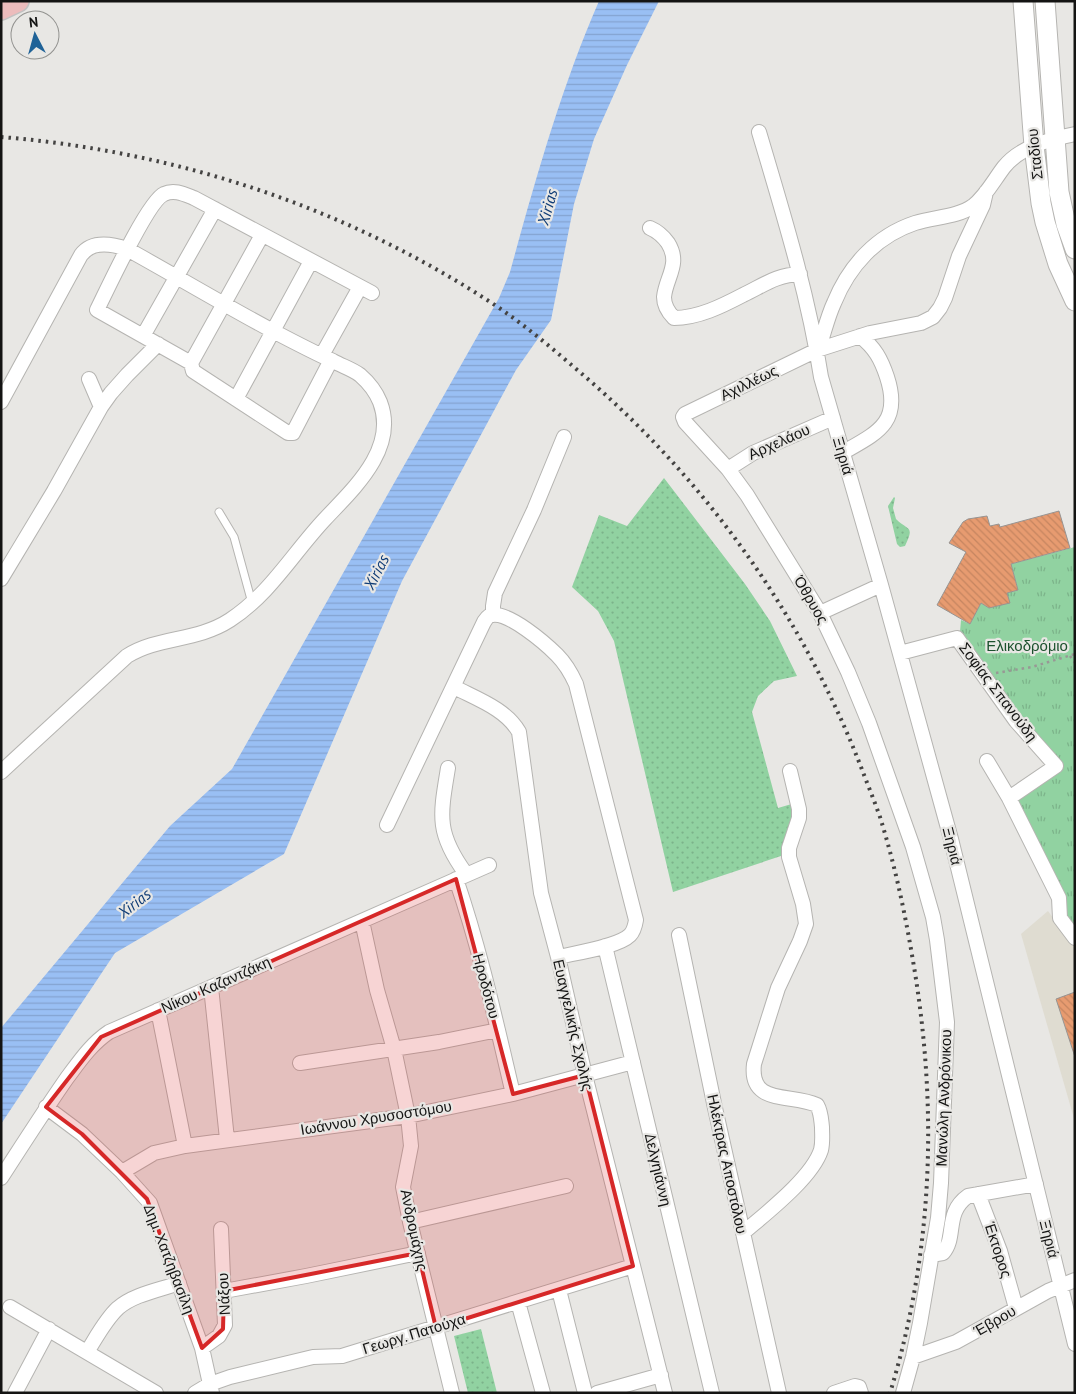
<svg xmlns="http://www.w3.org/2000/svg" width="1076" height="1394" font-family="'PT Sans',sans-serif">
	<defs>
		<pattern id="grass-dots" width="8" height="8" patternUnits="userSpaceOnUse" patternTransform="scale(1.25)"><rect width="8" height="8" fill="#91d2a1"/><path d="M2 2h.1M6 6h.1" fill="none" stroke="#7cb38a" stroke-width="1.8" stroke-linecap="round"/></pattern>
		<pattern id="park-tufts" width="24" height="20" patternUnits="userSpaceOnUse" patternTransform="scale(1.25)"><rect width="24" height="20" fill="#91d2a1"/><path d="M3 7l-1-3M5 7V3M7 7l1-3M15 17l-1-3M17 17v-4M19 17l1-3" fill="none" stroke="#7cb38a"/></pattern>
		<pattern id="water-rules" width="6" height="5" patternUnits="userSpaceOnUse" patternTransform="scale(1.25)"><rect width="6" height="5" fill="#99bff4"/><path d="M0 2.5h6" fill="none" stroke="#83a3d0"/></pattern>
		<pattern id="building-back-hatch" width="6" height="6" patternUnits="userSpaceOnUse" patternTransform="scale(1.25)"><rect width="6" height="6" fill="#e79b70"/><path d="M-1 5l2 2M0 0l6 6M5-1l2 2" fill="none" stroke="#c58560"/></pattern>
	</defs>
	<rect width="100%" height="100%" fill="#e8e7e4"/>
	<path fill="#dfdcd1" d="M1048,911L1075,948V1122L1021,934Z"/>
	<path fill="url(#grass-dots)" d="M664,478L745,584L770,621L797,676L774,681L758,696L752,712L778,808L795,803L794,815L784,855L673,892L614,641L598,611L572,587L599,515L627,526Z
		M894,497L895,498L893,508L896,519C908,531 915,525 905,546L900,547L897,544L888,506Z
		M481,1329L497,1393H468L454,1336Z"/>
	<path fill="url(#park-tufts)" d="M1075,547V933L1013,800L1059,764L1014,706L960,632L961,620L970,624L981,603L989,608L1009,603L1007,593L1018,590L1011,564Z"/>
	<path fill="url(#water-rules)" d="M599,1H659L627,65L594,139L574,204L551,320L516,370L402,581L284,854L115,953L1,1124V1028L170,826L232,769L499,298L510,272C535,181 561,88 599,1Z"/>
	<path fill="url(#building-back-hatch)" stroke="#979492" d="M1059,511L1070,548L1011,564L1018,590L1007,593L1010,603L989,608L981,603L970,624L937,605L966,552L949,543L963,522L968,519L987,516L990,526L999,524L1000,527Z
		M1075,992V1057L1056,999Z"/>
	<g fill="none" stroke-linecap="round" stroke-linejoin="round">
		<g stroke="#b5b4b1" stroke-width="9">
			<path id="service" d="M219,512L234,537L252,603"/>
		</g>
		<g stroke="#b5b4b1" stroke-width="16">
			<path id="minor" d="M759,132C783,213 808,293 821,377L881,585L951,839L1075,1344
				M650,228C657,231 663,236 668,243C681,264 666,277 664,297C664,306 669,313 674,318C698,318 722,306 743,295C764,285 776,275 800,274
				M143,336L215,209
				M818,350C824,334 827,318 834,303C849,266 876,236 915,223C933,217 958,217 973,206C986,196 994,180 1004,167C1020,147 1050,139 1075,134
				M322,355L360,287
				M331,360L293,433H288L193,371L191,363L97,310C107,290 148,201 164,194C174,189 184,194 194,198L372,293
				M191,363L262,235
				M89,379L101,407
				M236,399L311,261
				M1,402L81,255C92,240 112,244 127,249C176,276 224,305 273,331C292,341 313,352 333,361C342,366 352,369 360,375C368,382 376,392 380,402C398,449 353,489 325,519C293,553 270,594 230,620C196,642 159,636 127,656L1,772
				M842,453C877,433 902,423 887,377C881,359 875,348 860,336
				M728,469L753,453L833,418
				M1,579L54,491L101,407L111,393L127,375L158,344
				M820,613L881,585
				M493,615V606L495,593L534,510L564,437
				M900,653L957,638L1016,721L1056,766L1009,798L1059,898L1060,918L1075,938
				M454,687C477,699 506,709 519,732L541,893L558,957L585,1075L665,1393
				M987,761L1009,798
				M448,768C440,816 436,833 466,874
				M387,825L484,622C486,619 488,615 492,615C509,612 545,643 557,655C565,663 571,673 576,684L636,920C635,926 634,931 630,935C618,947 575,953 558,957
				M456,879C480,949 496,1022 513,1094
				M362,921L377,990L394,1049L408,1116L411,1146L403,1187L410,1222L452,1393
				M679,935L715,1108L779,1393
				M605,946L712,1393
				M211,987L227,1139
				M158,1010L185,1146
				M300,1063L439,1042L498,1030
				M46,1107L82,1134L122,1172L150,1203L202,1348L212,1393
				M122,1172L154,1153L185,1146L408,1116L513,1094L633,1062
				M1,1178C23,1144 44,1111 67,1078C79,1062 91,1044 109,1032L489,865
				M978,1194L1000,1251L1016,1308
				M410,1222L566,1186
				M743,1233C765,1214 812,1178 821,1150C823,1142 822,1135 822,1127C821,1118 821,1112 817,1105C791,1093 749,1106 754,1064L778,988L800,941L806,924L803,904L789,857V848L799,818V809L790,771
				M931,1255L943,1253C957,1237 944,1213 968,1196L1036,1184
				M559,1290L585,1393
				M224,1291L306,1276L418,1253
				M518,1302L543,1393
				M10,1307L156,1393
				M202,1348L219,1336L225,1325L221,1229
				M87,1352C96,1338 105,1320 118,1308C134,1294 160,1290 179,1283
				M913,1357L956,1342L1048,1291L1075,1280
				M15,1393L49,1329
				M195,1393L210,1384L230,1377L313,1357L342,1356L633,1266
				M597,1393L661,1375
				M834,1393L855,1386L859,1387L861,1393
				M903,1393L913,1357L920,1323L938,1218L941,1183L947,1022L937,940L933,917L913,847L869,723L848,672L820,613L747,495L728,469L685,422L683,417L685,414L817,350L870,333L921,323L933,317L940,308L945,298L959,256L983,205L986,192"/>
		</g>
		<g stroke="#b5b4b1" stroke-width="21">
			<path id="secondary" d="M1023,1L1034,146L1041,203L1045,222L1058,264L1075,301
				M1045,1L1059,192L1066,224L1075,249"/>
		</g>
		<g stroke="#c2c2c2" stroke-width="24">
			<path id="primary" d="M1,9L18,1"/>
		</g>
		<path stroke="#989895" stroke-width="2.5" stroke-dasharray="2.5 4" stroke-linecap="butt" d="M1070,656L1075,663
			M996,673L1032,667L1075,654"/>
		<use href="#service" stroke="#fff" stroke-width="7"/>
		<use href="#minor" stroke="#fff" stroke-width="14"/>
		<use href="#secondary" stroke="#fff" stroke-width="19"/>
		<use href="#primary" stroke="#ecbcbc" stroke-width="21"/>
		<path stroke="#444342" stroke-width="4" stroke-dasharray="2.5 5" stroke-linecap="butt" d="M1,137C173,151 339,205 484,298C516,318 546,343 575,368C702,475 801,612 861,767C867,783 874,800 880,817C894,862 904,908 912,955C938,1103 934,1248 890,1393"/>
	</g>
	<path fill="#d62828" fill-opacity="0.2" stroke="#d62828" stroke-width="4" stroke-linejoin="round" d="M456,879L513,1094L585,1075L633,1266L436,1328L418,1253L224,1291L223,1329L202,1348L147,1199L82,1134L46,1107L101,1037Z"/>
	<g text-anchor="middle" stroke-width="4.5" stroke-linejoin="round" paint-order="stroke">
		<g font-size="15" fill="#141413" stroke="#e8e7e4">
			<text transform="translate(1035 154) rotate(-96)" y="5">Σταδίου</text>
			<text transform="translate(749 383) rotate(-26)" y="5">Αχιλλέως</text>
			<text transform="translate(779 442) rotate(-24)" y="5">Αρχελάου</text>
			<text transform="translate(843 456) rotate(74)" y="5">Ξηριά</text>
			<text transform="translate(811 600) rotate(60)" y="5">Όθρυος</text>
			<text transform="translate(998 692) rotate(53)" y="5">Σοφίας Σπανούδη</text>
			<text transform="translate(952 846) rotate(76)" y="5">Ξηριά</text>
			<text transform="translate(216 985) rotate(-24)" y="5">Νίκου Καζαντζάκη</text>
			<text transform="translate(486 986) rotate(75)" y="5">Ηροδότου</text>
			<text transform="translate(573 1025) rotate(77)" y="5">Ευαγγελικής Σχολής</text>
			<text transform="translate(944 1098) rotate(-88)" y="5">Μανώλη Ανδρόνικου</text>
			<text transform="translate(376 1118) rotate(-9)" y="5">Ιωάννου Χρυσοστόμου</text>
			<text transform="translate(727 1164) rotate(78)" y="5">Ηλέκτρας Αποστόλου</text>
			<text transform="translate(658 1170) rotate(77)" y="5">Δελγηιάννη</text>
			<text transform="translate(414 1230) rotate(78)" y="5">Ανδρομάχης</text>
			<text transform="translate(1049 1239) rotate(76)" y="5">Ξηριά</text>
			<text transform="translate(998 1250) rotate(72)" y="5">Έκτορος</text>
			<text transform="translate(169 1259) rotate(69)" y="5">Δημ. Χατζηβασίλη</text>
			<text transform="translate(224 1294) rotate(-93)" y="5">Νάξου</text>
			<text transform="translate(995 1321) rotate(-30)" y="5">Έβρου</text>
			<text transform="translate(414 1334) rotate(-17)" y="5">Γεωργ. Πατούχα</text>
		</g>
		<g font-size="15" fill="#1b512d" stroke="#e8e7e4">
			<text x="1027" y="651">Ελικοδρόμιο</text>
		</g>
		<g font-size="16" font-style="italic" fill="#0f3c76" stroke="#e8e7e4">
			<text transform="translate(547 207) rotate(-75)" y="6">Xirias</text>
			<text transform="translate(376 572) rotate(-63)" y="6">Xirias</text>
			<text transform="translate(134 903) rotate(-38)" y="6">Xirias</text>
		</g>
	</g>
	<rect width="1076" height="1394" fill="none" stroke="#141413" stroke-width="5"/>
	<g transform="translate(35 35) rotate(354)"><circle r="24" fill="#e8e7e4" stroke="#939390"/>
	<path d="M0-4L9 19L0 12L-9 19Z" fill="#1f6297"/>
	<text y="-8" font-size="14" font-weight="bold" text-anchor="middle" fill="#141413">N</text>
	</g>
</svg>
